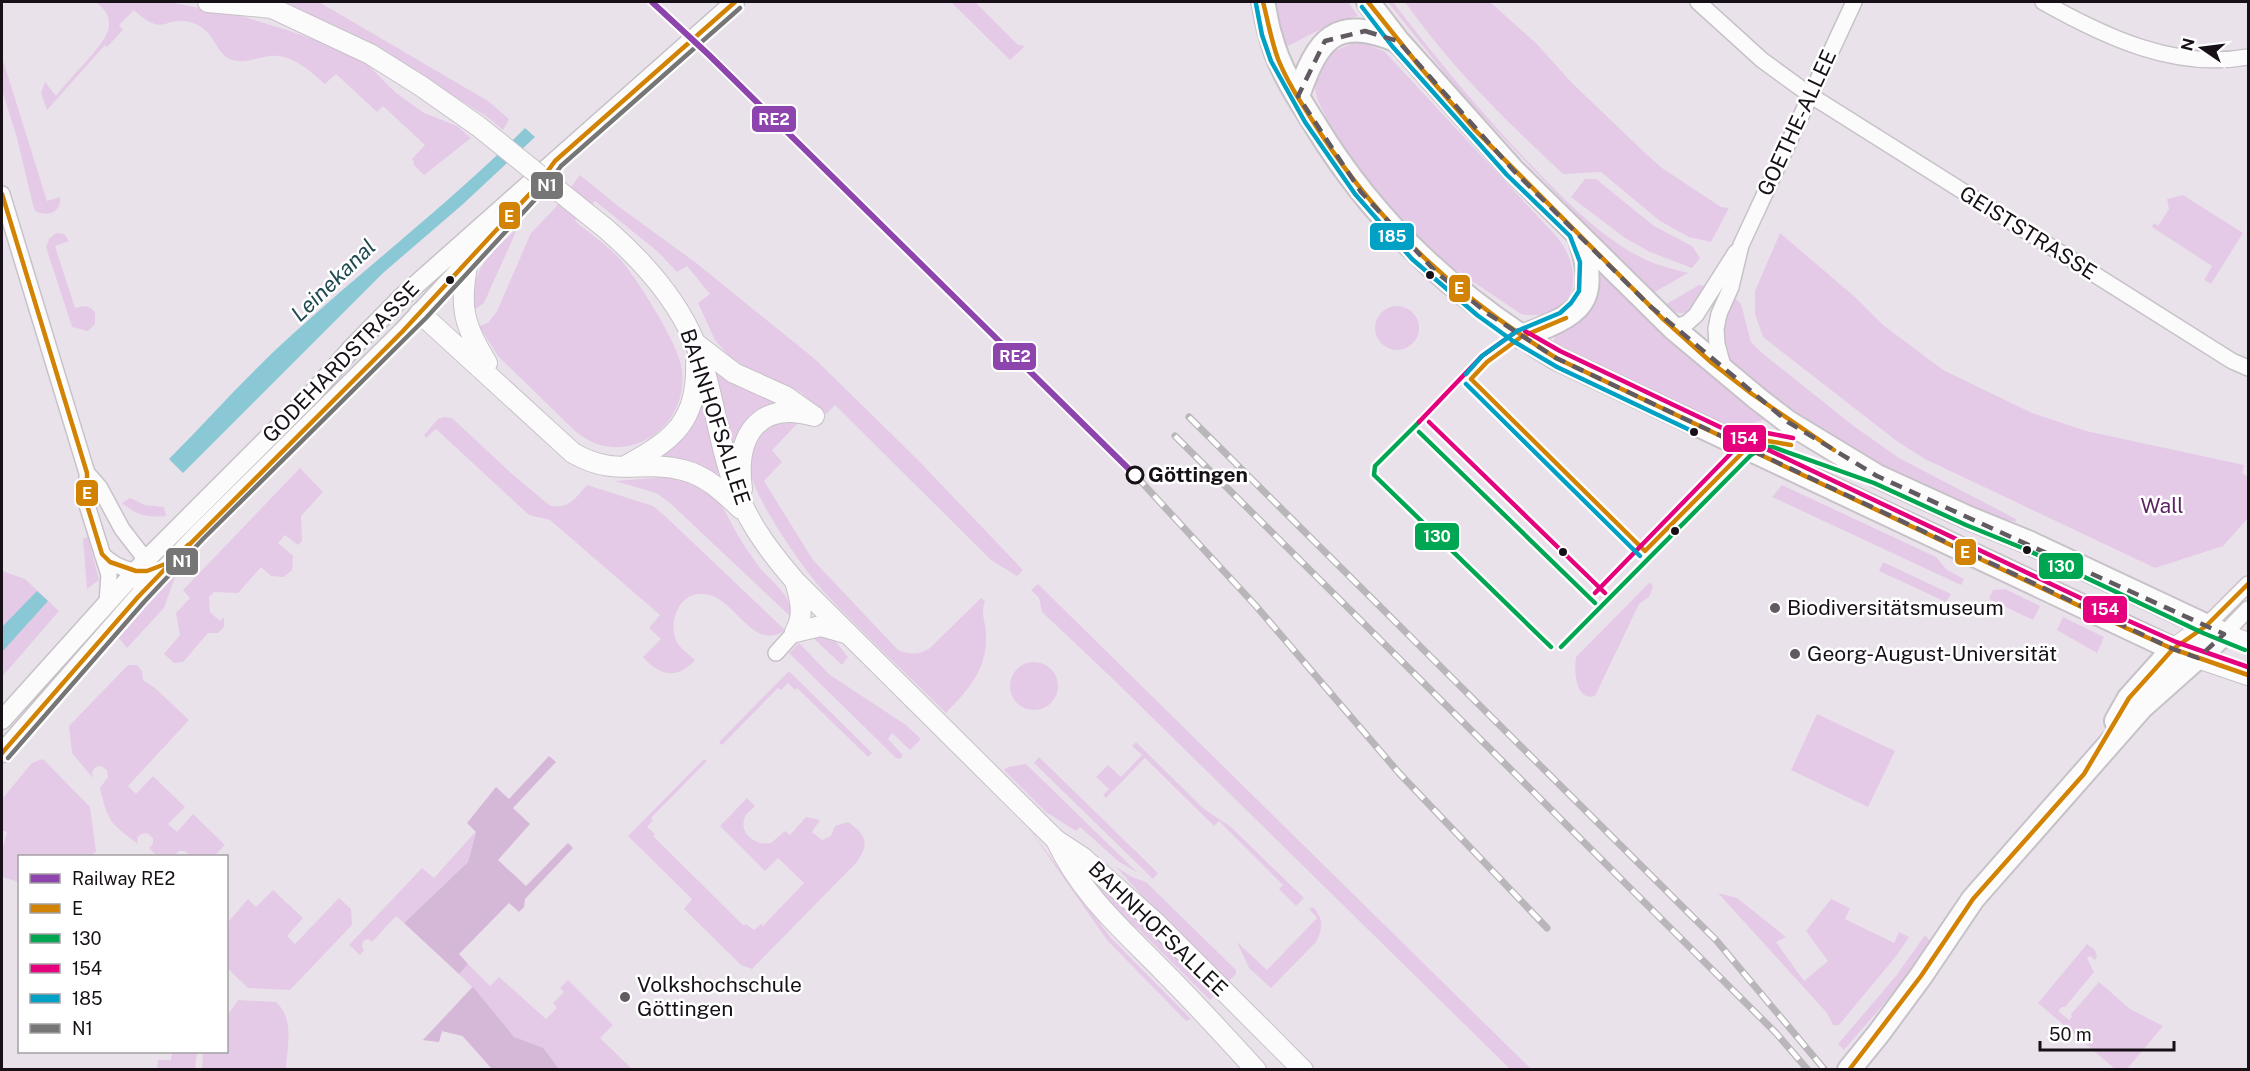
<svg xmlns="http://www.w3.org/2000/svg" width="2250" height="1071" font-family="'Public Sans',sans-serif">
	<rect width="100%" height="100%" fill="#eae2eb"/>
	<path fill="#e4cae6" d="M95,2H168L238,15L287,30L329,45L368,65L396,93L424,113L457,126L471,138L424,175L413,164L414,162L412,159L425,145L383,106L377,112L336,74L325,84C312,73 297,58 278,56C261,54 244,67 228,58C214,50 215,31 193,23C164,13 166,40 134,10L119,25L123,30L107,47L105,45L47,110L41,93L45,82L56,96C65,85 74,74 84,64C100,45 125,22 95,2Z
		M285,2H319L488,101L509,119L503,130L486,116L363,39Z
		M951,2H975L1018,45L1025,46L1010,60Z
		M1275,2H1348L1358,16L1335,22L1286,47Z
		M1388,2H1393C1437,60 1484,116 1535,169C1566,201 1601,237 1640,257C1655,265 1673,269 1688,273L1651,294L1457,89Z
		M1405,2H1490L1537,44L1571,82L1644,152L1662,168L1721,207L1729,208L1711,242L1689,237L1660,221L1601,172L1563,174C1506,121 1450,66 1405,2Z
		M1351,44H1367L1385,52L1557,237C1587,274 1576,323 1521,314L1441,260L1409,233L1344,152L1318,101L1315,89L1320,66L1332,52Z
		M2,57L47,201L60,197C62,213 47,217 35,211L32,201L17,138L2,90Z
		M580,175L618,206L695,262L816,360L917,459L1023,570L1017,576L991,560L835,405L826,414L800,392L746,367L729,356L715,340L698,303L710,294L687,266L677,272L657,251L595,201L575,221C589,233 607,245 620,259C636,277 674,338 680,361C693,409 653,455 604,446C593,444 585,438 576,432L498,356L479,326L488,323L497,311L531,233L556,207Z
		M1585,179H1596L1654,226L1692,246L1700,258L1692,268L1650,252L1625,238L1571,197Z
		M2183,195L2243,233L2211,284L2204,280L2212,266L2152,227L2154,223L2158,226L2169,209L2167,199Z
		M518,227L484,303L474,310C472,264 488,257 518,227Z
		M56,233L64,234L69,241L55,246L75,308C84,306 88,304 95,312V324L88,331L72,327L46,247L49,239Z
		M1780,233L1855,297L1883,325L1943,370L2032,413L2086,431L2244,465L2242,473L2248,477V518L2223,546L2155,568L1925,459L1898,442L1763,337L1755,314V291Z
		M1602,272L1680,347L1766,419L1731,431L1553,343L1555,336C1586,318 1596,309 1602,272Z
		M1699,285L1707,286C1694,307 1690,323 1663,306Z
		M1735,298L1741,304L1751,342L1762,353L1855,427L1899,458L2016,519V522C1993,517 1973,508 1951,499C1885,472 1821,436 1765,392C1756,385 1740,377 1733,366C1720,345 1721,319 1735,298Z
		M1375 328a22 22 0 1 1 44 0a22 22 0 1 1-44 0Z
		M711,360L785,398L733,450Z
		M702,399L720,470L714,478L672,465L653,454Z
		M444,417L452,418L511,473L549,505C568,511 576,497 587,485L653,506L665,516L785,630C753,654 735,596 704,594C680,591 668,621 676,640C679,648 689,654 695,660C677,680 660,676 643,657L661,639L649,628L660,615L550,520L529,515L436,429L426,438L424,435L438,419Z
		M800,421L772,450L782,462L764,481L813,560L898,650C911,655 919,655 930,648L981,598L985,601C980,613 986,623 986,634C988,669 968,690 946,713C906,673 864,635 826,594C805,572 751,495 749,466C749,458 753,447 757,440C768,423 781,422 800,421Z
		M300,468L323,492L301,516L302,541L298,545L285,535L278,543L293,556L292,570L284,577L271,576L261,567L238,593L214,592L209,597L210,612L220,621L224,617V627L218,633H208L183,662L174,663L164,654L180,635L176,613L190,598L183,590Z
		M666,477C685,479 706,486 719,502C725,510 730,521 735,530C742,543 751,556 760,568C773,583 793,596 791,617L670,503L656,493L615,481Z
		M1782,485L1936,557L1947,570L1964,579L1961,585L1772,497Z
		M130,498L145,505L164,507L166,516C150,518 135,515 122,503Z
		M88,537L99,580L87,589L83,539Z
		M1883,562L1951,594L1946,602L1879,571Z
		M2,571L25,579L59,611L2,677Z
		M177,571L164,608L127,648L117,636Z
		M1650,582L1653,587L1649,597L1639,604L1595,696C1575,702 1574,670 1576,657Z
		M1038,584L1531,1069H1510L1114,680L1042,612L1039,598L1031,590Z
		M2005,589L2040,606L2033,620L1989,599L1993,590Z
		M2063,617L2104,637L2097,653L2057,630Z
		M815,634L832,637L848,657L842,665L811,636Z
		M799,643L830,675L906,725L921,739L910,750L892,733L888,739L903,755L900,759L896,758L789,653Z
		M1010 686a24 24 0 1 1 48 0a24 24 0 1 1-48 0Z
		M128,665H137L142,671L143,680L155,688L189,720L128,786L136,794L153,776L185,807L168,824L177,832L193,814L225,845L214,856H191L185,851H179L174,856H157L149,848L153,844V838L147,833L141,834L137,838L138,844C110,823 108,822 100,788L108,777L107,770L101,766L96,767L92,772L93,778L72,753L69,726Z
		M789,671L872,753L868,757L797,688L795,690L788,683L781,690L778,688L722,745L719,742Z
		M1817,714L1895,751L1868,807L1791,770Z
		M1136,742L1204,809L1231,827L1304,898L1296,906L1279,889L1283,885L1219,821L1214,826L1145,758L1106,798L1103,795L1109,789L1096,777L1108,765L1121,777L1142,755L1132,746Z
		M1039,757L1158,873L1153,879L1034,763Z
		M43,759L90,807L96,852L89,856H20L19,882L2,877V852L7,832L2,830V799L32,763Z
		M704,759L707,761L651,818L653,820L647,827L655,834L653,836L744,926L746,924L754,930L761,924L763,926L804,883L778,858L765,871L720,826L747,798L755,806C752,809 747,813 745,817C738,834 757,846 771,843L785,831L790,835L806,817L820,820L812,832L822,840L831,836L835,826L848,822C866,835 870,843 857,862L752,969L741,965L684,909L692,899L628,836Z
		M1026,764L1138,873L1118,861L1080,827L1076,831L1046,812L1004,770L1008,767Z
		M1025,823L1111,938L1191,1019L1186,1021L1107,940Z
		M476,831L468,862L404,923L396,916L372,942L368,939L363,941L362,947L364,950L360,955L349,945L422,868L434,878Z
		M1077,860L1215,995L1210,1000L1138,929L1113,912Z
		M1116,867L1132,877L1146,882L1236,970V974L1227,983L1166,922Z
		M273,890L303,918L287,936L295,944L339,898L351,909L352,925L290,990L248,988L227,968V920L229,921L248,899L256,907Z
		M1718,893L1737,898L1786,937L1776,942L1804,981L1828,961L1806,931L1831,899L1850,908L1845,919L1894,943L1899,932L1909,937L1897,955L1839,1025H1833L1827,1013Z
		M1313,907C1324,918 1323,930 1316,942L1271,988L1249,968L1237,942L1267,970L1317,918L1309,909Z
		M1925,935L1930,941L1928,947L1889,998L1844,1050L1838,1044L1896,976Z
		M2087,944L2095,950L2097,956L2095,960L2090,956L2087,958L2094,972L2065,1007H2062L2058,1011L2069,1020L2072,1017L2071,1014L2099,982L2130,1009L2163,1026L2127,1069H2115L2038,1003Z
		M468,964L490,986L499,977L546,1019L557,1008L553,1003L564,992L560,988L568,980L613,1025L600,1038L632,1069H492L462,1036L442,1031L439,1042L423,1040L472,987L459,974Z
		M238,1000L276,1002C295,1019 287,1046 286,1069H202L203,1052H226L227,1016Z
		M172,1052H197L195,1069H157L158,1060H171Z"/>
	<path fill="#d5b7d7" d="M549,756L556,762L513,808L530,824L498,860L526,886L568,843L573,848L525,899L524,907L519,912L509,903L459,954L468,964L459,974L404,923L468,862L476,832L467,823L496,787L509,799Z
		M473,987L514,1037L543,1048L559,1069H492L463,1036L442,1031L439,1042L423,1040Z"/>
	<path fill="#8ac8d5" d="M525,128L535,137L462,205L383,273L183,473L169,459C211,417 251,371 295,332C371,263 452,201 525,128Z
		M37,591L48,601L2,652V627Z"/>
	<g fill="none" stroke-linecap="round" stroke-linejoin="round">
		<g stroke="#c7c1c8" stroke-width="18">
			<path id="minor" d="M1698,2L1762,60L1810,95L2232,361L2248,368
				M2043,2C2105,37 2175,70 2248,57
				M2,194L87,473V505L109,575L107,603
				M1673,328L1687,323L1696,315L1736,252
				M1724,370L1717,344L1716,329L1719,314L1731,287L1741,245L1854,2
				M87,473L100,488L122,529L146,560L147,571L139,594
				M102,554C114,566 128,572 145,571
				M2206,626L2248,584
				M2224,634L2248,609
				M776,653L795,632"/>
		</g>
		<g stroke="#c7c1c8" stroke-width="21">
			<path id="tertiary" d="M2,720L146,560L312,394L353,347L402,297L735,2
				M2,753L138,597L198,534L402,332L516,209"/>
		</g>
		<g stroke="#c7c1c8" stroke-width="22">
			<path id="secondary" d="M208,2L272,8
				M259,2L370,54L421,86L478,126
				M605,228C642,260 676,297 695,343C711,382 716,426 728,467C742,514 764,545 795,581L1056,840L1082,857L1157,924L1303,1070
				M468,261C459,306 463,324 487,363
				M420,313L573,453C616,478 642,459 683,470C707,476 724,493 741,509
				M695,343L734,373L785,396L812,415
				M627,465C673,440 698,421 696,363
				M742,489C735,438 757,399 814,416
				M795,581C800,599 805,614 795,632
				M795,632L821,626L845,633
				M2224,634L2248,643
				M2173,649L2206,626
				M2186,654L2248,675
				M1056,840C1081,894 1121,928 1162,970C1194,1002 1225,1036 1256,1070"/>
		</g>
		<g stroke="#c7c1c8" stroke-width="26">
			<path id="primary" d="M1263,2C1266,13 1267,26 1271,37C1279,69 1299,99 1316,126C1377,226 1457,298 1556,358L2173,649L2129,698L2116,721
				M1368,2L1398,41L1513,170L1673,328L1758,399L1788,422L1877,476L1969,518L2028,542L2224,634L2142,707L1973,899L1921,976L1879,1033L1849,1070
				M1298,96C1318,39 1334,15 1398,41
				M1521,337C1581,313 1601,305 1579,236"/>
		</g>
		<use href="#minor" stroke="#fcfbfc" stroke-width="15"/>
		<use href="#tertiary" stroke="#fcfbfc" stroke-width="18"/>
		<use href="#secondary" stroke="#fcfbfc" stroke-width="20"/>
		<use href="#primary" stroke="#fcfbfc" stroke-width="22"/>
		<g stroke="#b9b6b9" stroke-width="7">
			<path id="rail" d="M1189,417L1716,940L1825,1070
				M1175,436L1776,1033L1808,1070
				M1135,475L1256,606L1399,773L1547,928"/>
		</g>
		<use href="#rail" stroke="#fff" stroke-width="4.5" stroke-dasharray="14" stroke-linecap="butt"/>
		<g stroke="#c7c1c8" stroke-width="22" stroke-linecap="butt">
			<path id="secondary-bridge" d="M478,126L605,228"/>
		</g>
		<use href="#secondary-bridge" stroke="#fcfbfc" stroke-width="20"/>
		<g stroke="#fff" stroke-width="9">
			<path id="bus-1" d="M1263,2C1268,21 1271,40 1278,59C1289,86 1306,110 1321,134C1385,231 1458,296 1556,358L2126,628L2173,649L2248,675
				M1368,2L1420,67L1475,130L1662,318L1712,363L1752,394L1834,450
				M2,194L87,473V505L102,554L110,562L136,571H147L173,561L402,332L537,186L555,161L735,2
				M1471,379L1487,362L1521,337L1566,318
				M1471,379L1645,551
				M1645,551L1746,449L1768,441L1791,445
				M2,753L138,597L188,545
				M1849,1070L1921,976L1973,899L2084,774L2129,698L2173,649L2206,626L2248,584"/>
		</g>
		<g stroke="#fff" stroke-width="9">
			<path id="bus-2" d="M1419,422L1375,466L1374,475L1551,647
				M1419,432L1595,603
				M1561,647L1751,455L1764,447H1773L1874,483L1966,525L2025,549L2203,633L2245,650"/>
		</g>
		<g stroke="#fff" stroke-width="9">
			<path id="bus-3" d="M1525,331L1560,351L2129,621L2176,642L2248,667
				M1419,422L1482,356L1517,331
				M1429,422L1605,593
				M1595,593L1741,443L1767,433L1793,438"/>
		</g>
		<g stroke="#fff" stroke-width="9">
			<path id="bus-4" d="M1256,4L1262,35L1271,61L1305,122L1355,194L1412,259L1477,315L1513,341L1557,367L1694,432
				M1362,7L1392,46L1507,175L1570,236L1580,262L1579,291L1571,303L1560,313L1517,331L1482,356L1466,374
				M1466,384L1640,556"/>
		</g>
		<g stroke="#fff" stroke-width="9">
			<path id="bus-5" d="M8,758L144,602L203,539L426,318L543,191L561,166L740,8"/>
		</g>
		<use href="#bus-1" stroke="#d38303" stroke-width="4.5"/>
		<use href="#bus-2" stroke="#00a651" stroke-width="4.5"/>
		<use href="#bus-3" stroke="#e5007d" stroke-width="4.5"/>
		<use href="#bus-4" stroke="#01a1c5" stroke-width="4.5"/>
		<use href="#bus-5" stroke="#767676" stroke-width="4.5"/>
		<g stroke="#fff" stroke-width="10">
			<path id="rail-1" d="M652,2L709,55L1135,475"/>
		</g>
		<use href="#rail-1" stroke="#8e44ad" stroke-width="6"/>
	</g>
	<path fill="none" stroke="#615a61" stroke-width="4.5" stroke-dasharray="12 8" stroke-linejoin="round" d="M1365,31L1398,41L1513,170L1650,306L1788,422L1877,476L2224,634L2198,658L2173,649L1556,358L1487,313L1436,272L1361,192L1298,96L1325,41Z"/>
	<g fill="#171117" stroke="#fff" stroke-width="2">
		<circle cx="1430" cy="275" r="5"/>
		<circle cx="450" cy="280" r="5"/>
		<circle cx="1694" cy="432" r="5"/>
		<circle cx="1675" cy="531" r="5"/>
		<circle cx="2027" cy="550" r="5"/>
		<circle cx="1563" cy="552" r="5"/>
	</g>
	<circle fill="#fff" stroke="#171117" stroke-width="3" cx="1135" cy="475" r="8"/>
	<g fill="#615a61" stroke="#fff" stroke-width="2">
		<circle cx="1775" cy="608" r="6"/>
		<circle cx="1795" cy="654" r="6"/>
		<circle cx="625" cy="997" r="6"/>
	</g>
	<g text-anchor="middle" stroke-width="5" stroke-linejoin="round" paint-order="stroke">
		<g font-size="21" fill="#171117" stroke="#fff">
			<text transform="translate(1797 123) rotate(-65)" y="7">GOETHE-ALLEE</text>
			<text transform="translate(2028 233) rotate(32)" y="7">GEISTSTRASSE</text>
			<text transform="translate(341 362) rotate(-46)" y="7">GODEHARDSTRASSE</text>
			<text transform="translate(715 417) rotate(72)" y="7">BAHNHOFSALLEE</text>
			<text transform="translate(1158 929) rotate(44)" y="7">BAHNHOFSALLEE</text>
		</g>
		<g font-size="21" font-weight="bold" fill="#171117" stroke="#fff" text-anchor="start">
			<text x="1148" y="482">Göttingen</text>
		</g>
		<g font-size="21" fill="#5e2564" stroke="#fff">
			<text x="2162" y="513">Wall</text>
		</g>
		<g font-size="21" fill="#171117" stroke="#fff" text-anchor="start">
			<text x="1787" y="615">Biodiversitätsmuseum</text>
			<text x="1807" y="661">Georg-August-Universität</text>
			<text x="637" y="992">Volkshochschule<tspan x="637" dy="24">Göttingen</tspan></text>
		</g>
		<g font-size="22" font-style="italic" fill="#204a51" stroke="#fff">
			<text transform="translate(333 280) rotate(-44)" y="8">Leinekanal</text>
		</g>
	</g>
	<g stroke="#fff" stroke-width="2">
		<rect x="751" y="105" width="46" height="28" rx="6" fill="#8e44ad"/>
		<rect x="530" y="171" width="34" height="29" rx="6" fill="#767676"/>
		<rect x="498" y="201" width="23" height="29" rx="6" fill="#d38303"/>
		<rect x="1369" y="222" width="46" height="29" rx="6" fill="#01a1c5"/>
		<rect x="1448" y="274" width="23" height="29" rx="6" fill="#d38303"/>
		<rect x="992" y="342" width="45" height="29" rx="6" fill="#8e44ad"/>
		<rect x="1722" y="424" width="45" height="29" rx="6" fill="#e5007d"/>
		<rect x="75" y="479" width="24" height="28" rx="6" fill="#d38303"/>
		<rect x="1414" y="522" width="46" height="29" rx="6" fill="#00a651"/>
		<rect x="1954" y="538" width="23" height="28" rx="6" fill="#d38303"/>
		<rect x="165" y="547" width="34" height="29" rx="6" fill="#767676"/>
		<rect x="2038" y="552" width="46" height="28" rx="6" fill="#00a651"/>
		<rect x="2082" y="595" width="46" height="29" rx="6" fill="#e5007d"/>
	</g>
	<g font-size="16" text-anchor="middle" font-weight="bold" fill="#fff">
		<text x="774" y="125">RE2</text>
		<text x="547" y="191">N1</text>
		<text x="509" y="222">E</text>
		<text x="1392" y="242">185</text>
		<text x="1459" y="294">E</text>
		<text x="1015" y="362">RE2</text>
		<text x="1744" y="444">154</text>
		<text x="87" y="499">E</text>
		<text x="1437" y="542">130</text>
		<text x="1965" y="558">E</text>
		<text x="182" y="567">N1</text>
		<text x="2061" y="572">130</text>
		<text x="2105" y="615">154</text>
	</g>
	<rect width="2250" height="1071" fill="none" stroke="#171117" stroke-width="6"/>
	<rect x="18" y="855" width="210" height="198" fill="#ffffff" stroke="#a2a0a2" stroke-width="1.5"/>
	<rect x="30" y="874" width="30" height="9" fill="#8e44ad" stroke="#a2a0a2" stroke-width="1.5"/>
	<text x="72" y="885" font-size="18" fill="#171117">Railway RE2</text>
	<rect x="30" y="904" width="30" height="9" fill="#d38303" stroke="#a2a0a2" stroke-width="1.5"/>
	<text x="72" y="915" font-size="18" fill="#171117">E</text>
	<rect x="30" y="934" width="30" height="9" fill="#00a651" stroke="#a2a0a2" stroke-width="1.5"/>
	<text x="72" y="945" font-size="18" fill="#171117">130</text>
	<rect x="30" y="964" width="30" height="9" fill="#e5007d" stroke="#a2a0a2" stroke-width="1.5"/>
	<text x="72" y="975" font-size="18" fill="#171117">154</text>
	<rect x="30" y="994" width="30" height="9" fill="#01a1c5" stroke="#a2a0a2" stroke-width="1.5"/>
	<text x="72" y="1005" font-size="18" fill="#171117">185</text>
	<rect x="30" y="1024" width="30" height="9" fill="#767676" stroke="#a2a0a2" stroke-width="1.5"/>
	<text x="72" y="1035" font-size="18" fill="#171117">N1</text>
	<g transform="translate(2202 48) rotate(284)" stroke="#ffffff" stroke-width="4.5" paint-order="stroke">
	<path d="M0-4.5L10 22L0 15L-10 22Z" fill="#171117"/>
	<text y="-9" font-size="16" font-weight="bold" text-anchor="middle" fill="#171117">N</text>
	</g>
	<path d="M2040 1041v9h134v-9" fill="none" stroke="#171117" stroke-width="3"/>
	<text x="2049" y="1041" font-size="18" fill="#171117" stroke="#ffffff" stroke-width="4.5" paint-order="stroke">50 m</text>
</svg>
